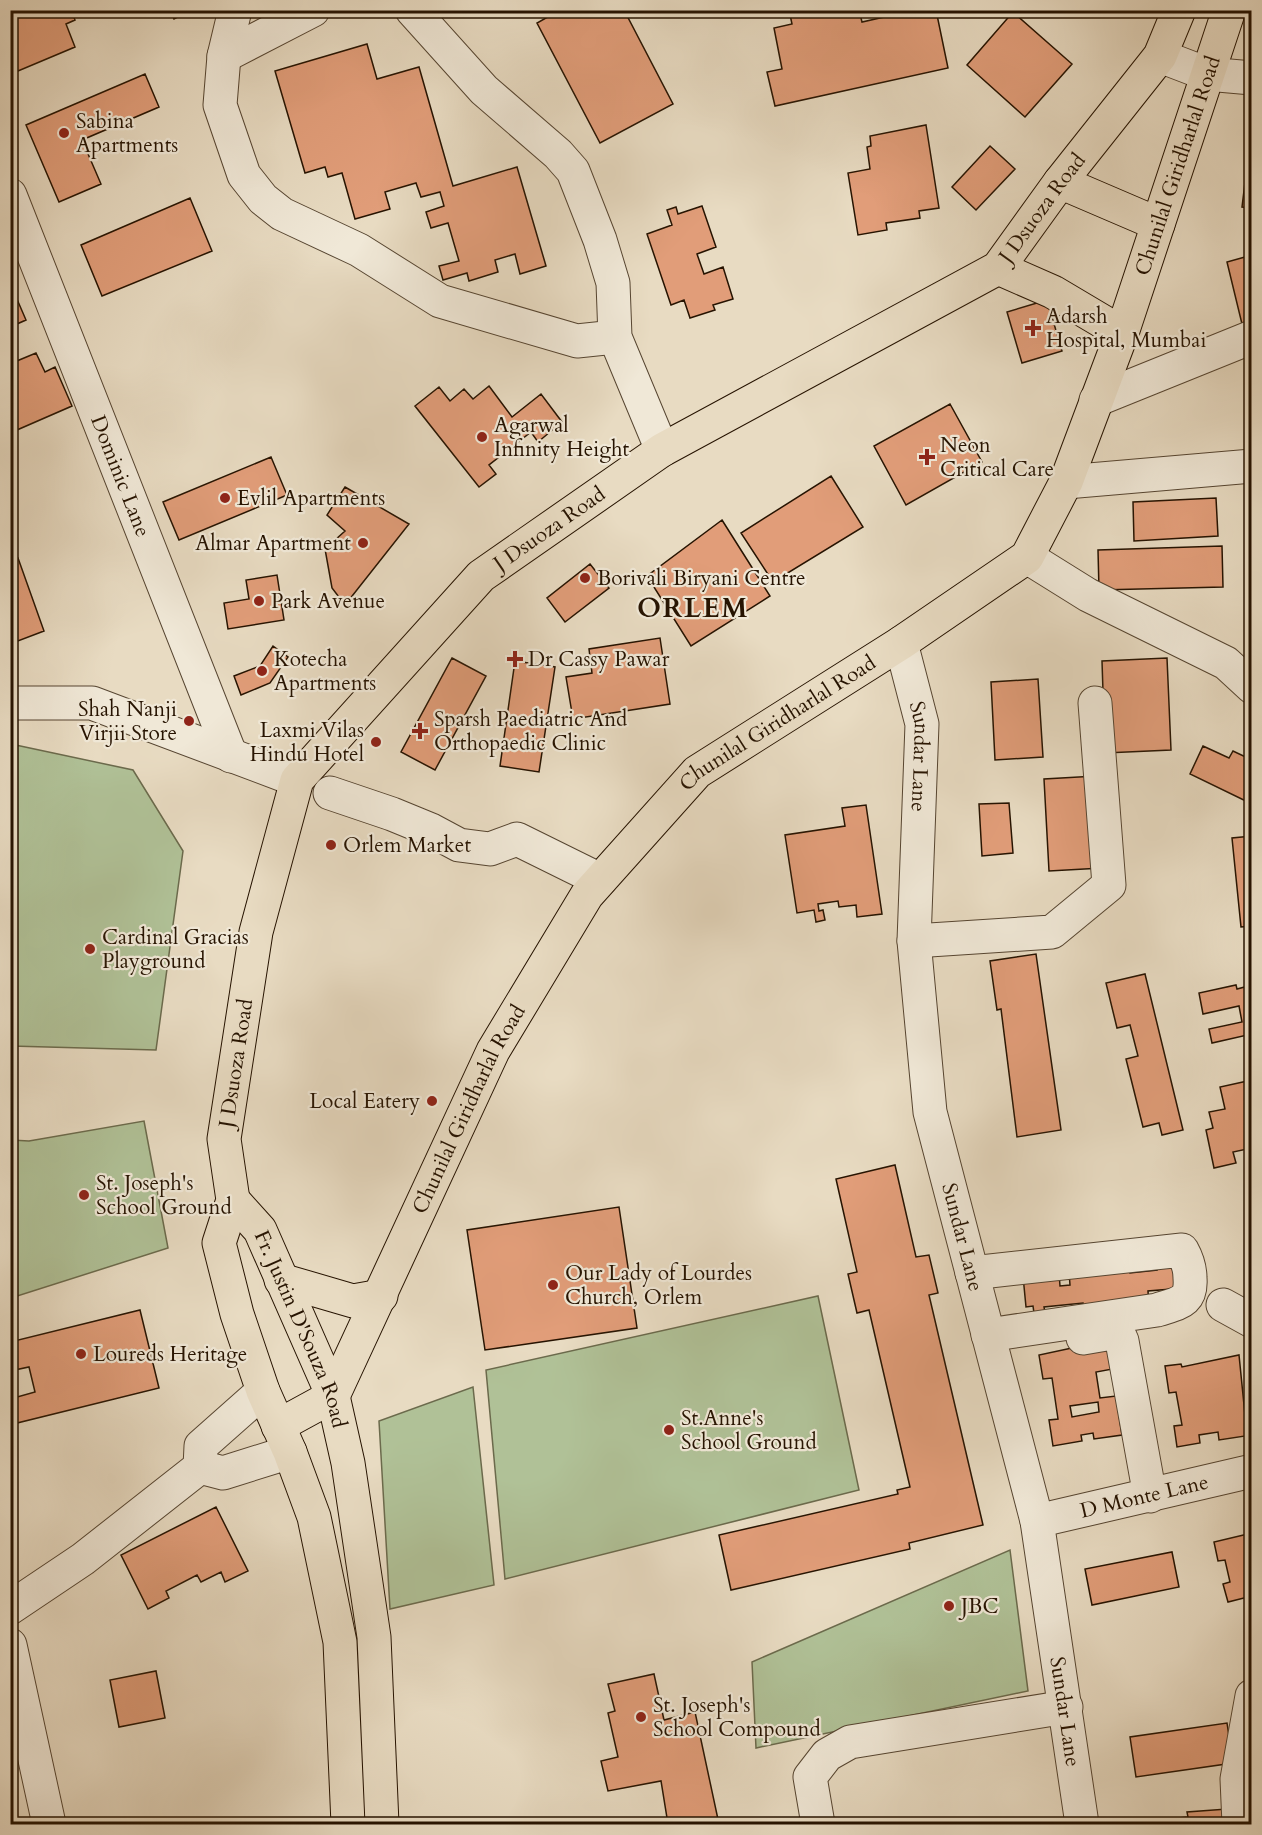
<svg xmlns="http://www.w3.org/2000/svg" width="1262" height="1835" font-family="Cardo,serif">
	<rect width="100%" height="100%" fill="#e8dbc2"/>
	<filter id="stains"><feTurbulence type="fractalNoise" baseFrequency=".00333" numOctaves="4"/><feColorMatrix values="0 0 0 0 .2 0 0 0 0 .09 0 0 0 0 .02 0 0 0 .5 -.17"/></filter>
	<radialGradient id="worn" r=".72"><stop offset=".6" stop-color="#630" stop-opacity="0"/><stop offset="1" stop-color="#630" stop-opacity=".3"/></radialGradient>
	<path fill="#b0c197" stroke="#6b6a4c" stroke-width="1.5" d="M11,744L133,770L183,851L156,1050L11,1046Z
		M144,1121L168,1248L11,1298V1140L29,1141Z
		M818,1296L859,1490L505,1579L486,1370Z
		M473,1387L494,1585L390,1609L379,1421Z
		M1010,1550L1028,1691L756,1748L752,1662Z"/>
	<path fill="#e19d79" stroke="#261301" stroke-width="1.5" fill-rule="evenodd" d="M10,10H71L75,20L66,24L75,47L18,71L10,53Z
		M170,10H191L174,19Z
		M560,10H624L673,104L600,143L537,23Z
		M789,10H859L862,22L915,10H936L948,68L775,106L767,72L782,69L774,28L792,24Z
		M1013,12L1072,64L1025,117L967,65Z
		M367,44L377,79L419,67L453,186L517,167L546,266L520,274L515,254L495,260L498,272L469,281L467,273L443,280L439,266L459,261L448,223L431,228L426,212L444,206L440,192L421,197L416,183L385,192L390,209L355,219L342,173L328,177L325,167L305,173L275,71Z
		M145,74L159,107L82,140L101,184L59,202L26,125Z
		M926,125L939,208L919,211L920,218L886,223L887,230L858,235L848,173L870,169L867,147L871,146L870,136Z
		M1252,125V208L1242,207Z
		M990,146L1015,169L976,210L952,187Z
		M190,198L212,251L102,296L81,245Z
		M702,206L716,247L697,254L704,274L723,267L733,299L713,305L715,310L690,318L684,300L671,305L647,234L672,225L667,210L676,207L678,214Z
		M1252,255V320L1242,324L1227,262Z
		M10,283L26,320L10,327Z
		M1047,300L1062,351L1022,363L1007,312Z
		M36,353L45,372L55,367L72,406L10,433V373L15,371L12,363Z
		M489,386L512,417L541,394L562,422L538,442L531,432L489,465L496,474L479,487L415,406L439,387L450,401L464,389L473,399Z
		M950,404L982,462L906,505L874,446Z
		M271,457L287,495L179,540L163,502Z
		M831,476L863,527L773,582L741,533Z
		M345,487L409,524L345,605L332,588L325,549L345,531L327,515Z
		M1216,498L1218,536L1134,541L1133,502Z
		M722,520L770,596L691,646L647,576Z
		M1222,546L1223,587L1099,590L1098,550Z
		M18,558L44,631L10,644V561Z
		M590,564L609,588L565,622L547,598Z
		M277,575L284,620L228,629L224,603L249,599L246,580Z
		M660,638L670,704L573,719L566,677L592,673L589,649Z
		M273,646L288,657L270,683L241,695L234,676L260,666Z
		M452,658L486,676L435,770L401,752Z
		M1167,658L1171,750L1105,753L1102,661Z
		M515,661L555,667L539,772L500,766Z
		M1038,679L1043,757L995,760L991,682Z
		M1203,746L1229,758L1233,751L1252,760V804L1190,774Z
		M1096,776L1102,868L1049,871L1044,779Z
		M1009,803L1013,853L982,856L979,804Z
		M866,805L882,914L857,917L856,905L839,907L838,901L818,904L819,911L823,910L825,920L816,922L814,910L797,913L785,835L845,826L842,808Z
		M1252,836V926L1241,927L1232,838Z
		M1036,954L1061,1130L1017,1137L1001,1009L997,1010L990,961Z
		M1145,974L1183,1130L1162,1135L1159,1123L1143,1127L1126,1059L1138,1056L1130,1025L1117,1028L1106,983Z
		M1236,985L1237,989L1252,985V1034L1212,1043L1209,1029L1242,1022L1239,1006L1203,1014L1199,993Z
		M1252,1080V1148L1233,1152L1236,1163L1214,1168L1206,1130L1213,1128L1209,1112L1225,1109L1220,1087Z
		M895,1165L916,1257L929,1255L938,1293L929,1295L983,1525L909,1543L910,1549L731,1590L719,1535L898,1494L897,1490L910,1487L869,1310L857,1313L848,1274L857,1272L836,1179Z
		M619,1207L637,1328L485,1350L467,1230Z
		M1182,1262L1184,1288L1148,1291L1149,1307L1084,1312L1083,1303L1044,1307L1045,1312L1034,1313L1033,1306L1026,1307L1023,1276L1059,1273L1060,1286L1070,1285L1069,1272L1130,1267V1273L1157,1270L1156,1264Z
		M140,1310L159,1388L17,1423L10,1399L35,1392L29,1367L10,1371V1342Z
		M1114,1339L1118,1368L1096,1372L1100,1398L1116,1396L1122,1435L1094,1439L1093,1433L1081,1435L1082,1441L1053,1446L1049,1420L1058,1419L1052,1378L1043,1379L1039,1355ZM1098,1402L1099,1412L1072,1417L1070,1406Z
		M1239,1355L1245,1415L1248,1414L1252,1435L1219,1440L1218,1432L1199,1435L1200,1443L1177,1447L1174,1426L1182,1425L1176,1392L1169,1393L1165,1366L1181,1364L1182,1367Z
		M216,1507L248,1571L225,1582L221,1572L201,1582L197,1575L166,1591L169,1598L148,1609L121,1555Z
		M1252,1533V1596L1228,1602L1223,1584L1230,1582L1225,1560L1218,1561L1214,1542Z
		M1172,1552L1179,1587L1092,1605L1085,1569Z
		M156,1671L165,1718L119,1727L110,1680Z
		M654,1674L664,1720L695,1712L719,1824H668L661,1781L608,1791L601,1761L618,1757L608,1713L615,1711L608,1684Z
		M1227,1723L1233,1763L1136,1777L1130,1737Z
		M1227,1809L1229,1824H1141V1822L1188,1817L1187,1812Z"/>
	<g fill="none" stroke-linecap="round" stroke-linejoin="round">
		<g stroke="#564531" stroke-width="35">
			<g id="minor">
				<path d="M235,10L224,56L220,105L244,175L263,199L282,214L359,250L440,301L577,341L615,337"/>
				<path d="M412,10L484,90L558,154L573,171L600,240L613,283L615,337L662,450"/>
				<path d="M224,56L313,10"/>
				<path d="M1160,56L1207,74L1252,78"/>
				<path id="s1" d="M10,195L231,756"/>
				<path d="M1096,400L1252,337"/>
				<path d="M1066,482L1252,466"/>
				<path d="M1027,557L1088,595L1226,663L1252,687"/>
				<path id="s2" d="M901,643L922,724L914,941L930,1112L1037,1521L1082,1824"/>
				<path d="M10,703H92L297,780"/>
				<path d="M330,793L392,814L431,830L459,845L490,849L517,839L600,880"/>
				<path d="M914,941L1052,932L1109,885L1095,703"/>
				<path d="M972,1273L1182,1250C1187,1259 1190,1267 1190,1278C1192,1303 1178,1303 1157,1310L988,1335"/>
				<path d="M1223,1305L1252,1321"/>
				<path d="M1083,1338L1118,1332L1122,1341L1150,1496"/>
				<path d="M200,1467L223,1473L290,1452"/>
				<path id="s3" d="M1037,1521L1252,1471"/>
				<path d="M10,1608L83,1559L200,1467L201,1446L263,1391"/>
				<path d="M10,1645L49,1824"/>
				<path d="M818,1824L810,1777L827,1755L850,1742L1066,1707"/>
				<path d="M1239,1824L1237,1779L1252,1696"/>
			</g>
		</g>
		<g stroke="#261301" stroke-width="35">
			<g id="major">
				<path d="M1060,182L1158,224"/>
				<path d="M998,268L1053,292L1122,333"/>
				<path id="s4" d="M233,1200L260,1230L333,1396L348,1463L374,1637L382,1824"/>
				<path d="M281,1280L353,1301L381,1296"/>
				<path id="s5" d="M278,1426L333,1396L493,1051L587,895L697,772L901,643L1027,557L1066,482L1122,333L1229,10"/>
				<path id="s6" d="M348,1824L340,1642L314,1517L290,1452L263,1391L237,1314L219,1243L233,1200L224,1139L256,932L297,780L481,576L662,450L998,268L1060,182L1160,56L1179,10"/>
			</g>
		</g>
		<use href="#minor" stroke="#f0e8d7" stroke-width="33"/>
		<use href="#major" stroke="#e8dbc2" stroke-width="33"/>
	</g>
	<g fill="#8f2418" stroke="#f0e8d7" stroke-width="2">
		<circle cx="64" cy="133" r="6"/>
		<path d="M1030 319h6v6h6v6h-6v6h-6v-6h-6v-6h6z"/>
		<circle cx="482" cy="437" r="6"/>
		<path d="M924 448h6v6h6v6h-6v6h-6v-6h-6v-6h6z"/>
		<circle cx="225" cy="498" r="6"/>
		<circle cx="363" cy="543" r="6"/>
		<circle cx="585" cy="578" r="6"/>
		<circle cx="259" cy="601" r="6"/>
		<path d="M512 650h6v6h6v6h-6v6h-6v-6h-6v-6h6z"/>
		<circle cx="262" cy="671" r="6"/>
		<circle cx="189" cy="721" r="6"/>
		<path d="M417 722h6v6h6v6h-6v6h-6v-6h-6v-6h6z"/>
		<circle cx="376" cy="742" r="6"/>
		<circle cx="331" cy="845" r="6"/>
		<circle cx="90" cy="949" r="6"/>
		<circle cx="432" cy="1101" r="6"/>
		<circle cx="84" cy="1195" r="6"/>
		<circle cx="553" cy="1285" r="6"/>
		<circle cx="81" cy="1354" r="6"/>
		<circle cx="669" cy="1430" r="6"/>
		<circle cx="949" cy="1606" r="6"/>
		<circle cx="641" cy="1717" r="6"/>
	</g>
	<g text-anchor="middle" stroke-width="4.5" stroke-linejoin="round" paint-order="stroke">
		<g font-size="21" fill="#261301" stroke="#f0e8d7" text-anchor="start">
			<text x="76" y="128">Sabina<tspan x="76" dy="24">Apartments</tspan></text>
			<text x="1046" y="323">Adarsh<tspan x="1046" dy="24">Hospital, Mumbai</tspan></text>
			<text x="494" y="432">Agarwal<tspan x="494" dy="24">Infinity Height</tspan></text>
			<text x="940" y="452">Neon<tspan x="940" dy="24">Critical Care</tspan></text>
			<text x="237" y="505">Evlil Apartments</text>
			<text x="351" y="550" text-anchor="end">Almar Apartment</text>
			<text x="597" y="585">Borivali Biryani Centre</text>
			<text x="271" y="608">Park Avenue</text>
			<text x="274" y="666">Kotecha<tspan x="274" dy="24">Apartments</tspan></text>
			<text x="528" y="666">Dr Cassy Pawar</text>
			<text x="177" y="716" text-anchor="end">Shah Nanji<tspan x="177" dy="24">Virjii Store</tspan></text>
			<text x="434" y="726">Sparsh Paediatric And<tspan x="434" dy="24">Orthopaedic Clinic</tspan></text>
			<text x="364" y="737" text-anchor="end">Laxmi Vilas<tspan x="364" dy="24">Hindu Hotel</tspan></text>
			<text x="343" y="852">Orlem Market</text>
			<text x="102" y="944">Cardinal Gracias<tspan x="102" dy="24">Playground</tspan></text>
			<text x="420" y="1108" text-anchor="end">Local Eatery</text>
			<text x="96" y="1190">St. Joseph's<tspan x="96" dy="24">School Ground</tspan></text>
			<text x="565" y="1280">Our Lady of Lourdes<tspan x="565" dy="24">Church, Orlem</tspan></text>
			<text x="93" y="1361">Loureds Heritage</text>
			<text x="681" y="1425">St.Anne's<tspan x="681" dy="24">School Ground</tspan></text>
			<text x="961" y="1613">JBC</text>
			<text x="653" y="1712">St. Joseph's<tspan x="653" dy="24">School Compound</tspan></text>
		</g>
		<g font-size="21" fill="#261301" stroke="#f0e8d7">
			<text dy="7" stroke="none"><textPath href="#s5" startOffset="1604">Chunilal Giridharlal Road</textPath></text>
			<text dy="7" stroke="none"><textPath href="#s6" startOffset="2026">J Dsuoza Road</textPath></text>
			<text dy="7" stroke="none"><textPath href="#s1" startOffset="302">Dominic Lane</textPath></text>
			<text dy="7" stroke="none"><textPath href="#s6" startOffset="1432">J Dsuoza Road</textPath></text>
			<text dy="7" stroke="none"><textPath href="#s5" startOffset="884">Chunilal Giridharlal Road</textPath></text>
			<text dy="7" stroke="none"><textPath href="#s2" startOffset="116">Sundar Lane</textPath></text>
			<text dy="7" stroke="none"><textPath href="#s6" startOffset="784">J Dsuoza Road</textPath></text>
			<text dy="7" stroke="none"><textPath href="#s5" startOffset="380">Chunilal Giridharlal Road</textPath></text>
			<text dy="7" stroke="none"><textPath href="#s2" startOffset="602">Sundar Lane</textPath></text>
			<text dy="7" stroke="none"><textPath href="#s4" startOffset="148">Fr. Justin D'Souza Road</textPath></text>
			<text dy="7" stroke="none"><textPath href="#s3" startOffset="110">D Monte Lane</textPath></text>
			<text dy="7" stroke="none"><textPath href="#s2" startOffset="1088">Sundar Lane</textPath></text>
		</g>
		<g font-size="27" font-weight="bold" letter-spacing="1.5" fill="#261301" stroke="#f0e8d7">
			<text x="693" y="617">ORLEM</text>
		</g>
	</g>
	<rect width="1262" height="1835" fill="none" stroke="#e8dbc2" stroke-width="36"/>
	<rect x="12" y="12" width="1238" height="1811" fill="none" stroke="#261301" stroke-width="3"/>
	<rect x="18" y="18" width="1226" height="1799" fill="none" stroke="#261301" stroke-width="1.5"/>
	<rect width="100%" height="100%" filter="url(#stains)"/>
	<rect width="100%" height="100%" fill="url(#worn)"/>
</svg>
